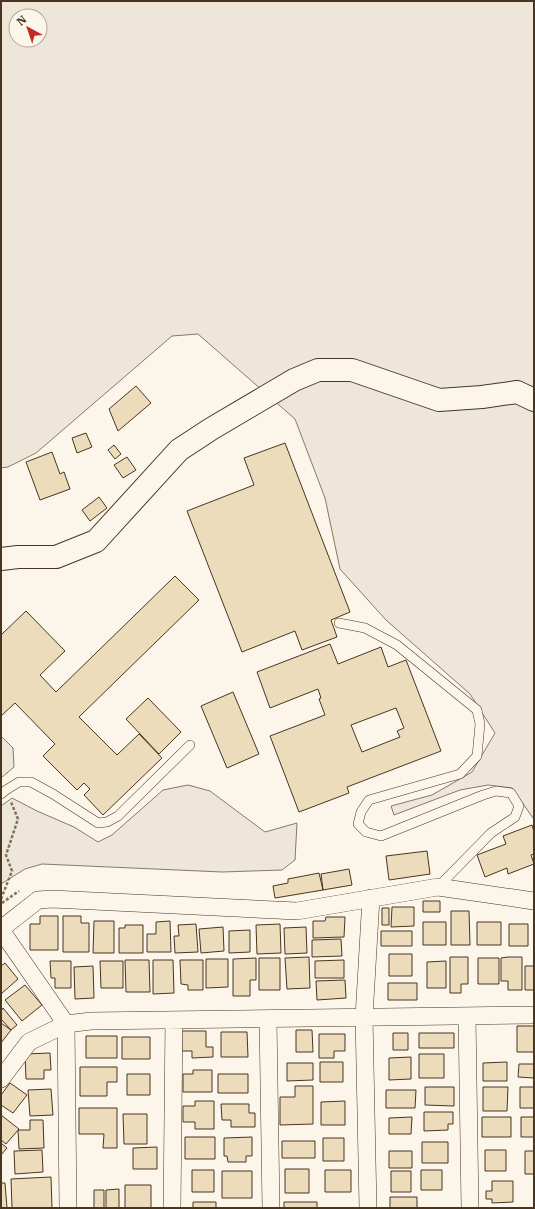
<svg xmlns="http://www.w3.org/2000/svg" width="535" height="1209" font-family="'IBM Plex Serif',serif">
	<rect width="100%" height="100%" fill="#fbf6e9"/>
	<path fill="#ede6d9" stroke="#887966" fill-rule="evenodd" d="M1,1H534V817L533,818L512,788L488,785L460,790L394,815L391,806L432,795L472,772L495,733L470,694L386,620L340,569L325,498L295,419L198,334L172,336L36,453L8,467L1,468ZM16,16H40V40H16Z
		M1,736L13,748L14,767L1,778Z
		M188,785L210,791L265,832L297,823L295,860L282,870L222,872L42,864L25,869L1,884V806L12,798L37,811L74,827L98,842L112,835L163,790Z"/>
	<path fill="#ecdcbc" stroke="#4a3520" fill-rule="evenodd" d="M136,386L151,403L118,431L109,409Z
		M86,433L92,447L77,453L72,438Z
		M285,443L350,612L331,620L337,637L302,650L295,631L242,652L187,511L254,485L244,458Z
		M114,445L121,454L115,459L108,450Z
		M52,452L60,474L64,472L70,489L40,500L26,462Z
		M127,457L136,470L123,478L114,465Z
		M99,497L107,508L90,521L82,510Z
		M175,576L199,600L79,717L117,755L139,734L162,758L103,815L84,795L90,789L84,783L77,790L43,756L55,744L15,703L1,716V635L26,611L65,651L40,675L56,692Z
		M330,644L338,664L381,647L388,667L406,660L441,751L347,787L349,793L299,812L270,736L325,715L319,699L321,698L318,689L270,708L257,672ZM396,708L404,728L397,731L400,737L362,752L351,725Z
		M233,692L259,754L227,768L201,706Z
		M148,698L181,732L159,754L126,719Z
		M532,825L534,832V854L531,855L534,864L508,874L507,868L485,877L477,855L506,844L503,836Z
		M427,851L430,874L389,880L386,856Z
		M349,869L352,885L323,890L321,874Z
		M319,873L323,890L275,898L273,886L288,883V879Z
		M423,901H440V912H423Z
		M392,907H414V926L391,927Z
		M382,908H389V925H382Z
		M451,911H469L470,945H451Z
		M40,916H58V950H30V924H40Z
		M63,916H81V923H89V952H63Z
		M326,917H345L344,937L313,938V921H325Z
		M94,921H114V953H93Z
		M170,921L171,952H147V934H156V922Z
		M423,922H446V945H423Z
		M477,922H501V945H477Z
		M196,924L198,952L175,953L174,936H179L178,925Z
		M280,924L281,953L257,954L256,925Z
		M509,924H528V946H509Z
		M125,925H143V953H119V928H125Z
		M223,927L224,951L201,953L199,929Z
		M306,927L307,953L285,954L284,928Z
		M250,930V952L229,953V931Z
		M381,931H412V946H381Z
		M341,939L342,956L312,957V940Z
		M389,954H412V976H389Z
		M309,957L310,988L287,989L285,958Z
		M450,957H468V984H461V993H450Z
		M508,957H522V990H508V981H501V958Z
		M256,958V980H250V996H233V959Z
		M259,958H280V990H259Z
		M478,958H499V984H478Z
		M206,959H228V987L206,988Z
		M125,960H149L150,992H126Z
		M153,960H173L174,993L153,994Z
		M180,960H203V990H188V985L181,984Z
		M344,960V978H315V961Z
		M50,961H71V988H55V978H51Z
		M100,961H123V988H101Z
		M446,961V988H427V962Z
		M5,963L18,979L1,994V966Z
		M93,966L94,998L75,999L74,967Z
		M525,966H534V990H525Z
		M345,980L346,998L317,1000L316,981Z
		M388,983H417V1000H388Z
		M25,985L42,1005L22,1021L5,1000Z
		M3,1008L17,1025L11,1030L1,1019V1011Z
		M1,1023L11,1030L1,1043Z
		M517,1026H534V1052H517Z
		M296,1030H312L313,1052H296Z
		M182,1031H206V1047H213V1057L192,1058V1051H182Z
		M221,1032H247L248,1057H221Z
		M393,1033H408V1050H393Z
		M419,1033H454V1048H419Z
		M319,1034H345V1051H334V1058H319Z
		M86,1036H117V1058H86Z
		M122,1037H150V1059H122Z
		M50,1053L51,1070H44V1079H26L25,1054Z
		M419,1054H444V1078H419Z
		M411,1057V1079L389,1080V1058Z
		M320,1062H343V1082H320Z
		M507,1062V1081H483V1063Z
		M287,1063H313V1080L287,1081Z
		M519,1064H534V1078L518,1077Z
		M80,1067H117V1082H107V1096H80Z
		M193,1070H212V1092H183V1074H193Z
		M127,1074H150V1095H127Z
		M218,1074H248V1093H218Z
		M10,1083L27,1095L13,1113L1,1105V1095Z
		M295,1086H313V1124L280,1125V1097H295Z
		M425,1087H454V1106L425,1105Z
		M483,1087H508L507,1111H483Z
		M520,1087H534V1108H520Z
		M51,1089L53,1115L30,1116L28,1090Z
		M386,1090H416L415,1108H386Z
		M195,1101H214V1129H195V1122H183V1106H195Z
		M345,1101V1125H321V1102Z
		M221,1104H249V1113H255V1127H231V1120H222Z
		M79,1108H117V1148H103L104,1134H79Z
		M424,1112H453V1124H448V1130L424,1131Z
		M123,1114H147V1144H124Z
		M1,1115L19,1129L6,1144L1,1140Z
		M412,1117L411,1134H389V1118Z
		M482,1117H511V1137H482Z
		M521,1117H534V1137H521Z
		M30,1120H43L44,1148L19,1149L18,1130H30Z
		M185,1137H215V1159H185Z
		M252,1137V1156H246V1162H228L227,1156H224V1138Z
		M323,1138H344V1161H323Z
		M282,1141H315V1158H282Z
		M422,1142H448V1163H422Z
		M1,1143L7,1148L1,1155Z
		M157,1147V1169H133V1148Z
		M42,1150L43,1172L15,1174L14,1151Z
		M485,1150H506V1171H485Z
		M389,1151H412V1168H389Z
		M525,1151H534V1174H525Z
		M285,1169H309V1193H285Z
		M192,1170H214V1192H192Z
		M325,1170H351V1192H325Z
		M421,1170H442V1190H421Z
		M222,1171H252V1198H222Z
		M391,1171H411V1192H391Z
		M51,1177L52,1208H12L11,1179Z
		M492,1181H513V1202L492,1203V1199H486V1191H492Z
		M1,1183H5L7,1208H1Z
		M125,1185H151V1208H125Z
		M119,1189V1208H106V1190Z
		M94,1190H104V1208H94Z
		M390,1197H417V1208H390Z
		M193,1202H216V1208H193Z
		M284,1202H317V1208H284Z"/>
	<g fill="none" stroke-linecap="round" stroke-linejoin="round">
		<g stroke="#4a3520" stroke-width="10">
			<path id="lane" d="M339,623L365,628L397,645L477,710L480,724L477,756L460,774L369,800L361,812L358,824L366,832L381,836L483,795L496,791L511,793L519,806L515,817L491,833L438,887
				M1,794L6,790L19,782H31L53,794L98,823L107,822L118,816L190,745"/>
		</g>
		<g stroke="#4a3520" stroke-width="18">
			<path id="street" d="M1,929L38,900L52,899L297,911L438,887L534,901
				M1,930L66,1024L68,1208
				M467,1016L470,1208
				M268,1019L271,1208
				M1,1079L29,1042L66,1024L91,1021L534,1015
				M172,1208L174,1020
				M368,1208L364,1017L371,898"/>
		</g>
		<g stroke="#4a3520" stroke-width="24">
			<path id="secondary" d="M1,559L18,557H56L96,541L179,450L211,429L294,380L318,370H352L439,400L482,397L517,392L534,400"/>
		</g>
		<path stroke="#7f6f5c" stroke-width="2.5" stroke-dasharray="3 2" stroke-linecap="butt" d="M1,899L12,871L6,855L18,819L11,802
			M2,903L19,891"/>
		<use href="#lane" stroke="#fbf6e9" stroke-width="9"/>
		<use href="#street" stroke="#fbf6e9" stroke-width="17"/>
		<use href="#secondary" stroke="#fbf6e9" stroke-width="22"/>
	</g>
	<rect width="535" height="1209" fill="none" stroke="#4a3520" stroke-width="4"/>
	<g transform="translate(28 28) rotate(320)"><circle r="19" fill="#fbf6e9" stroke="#b4a999"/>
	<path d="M0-3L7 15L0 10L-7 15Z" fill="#c62828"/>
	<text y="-6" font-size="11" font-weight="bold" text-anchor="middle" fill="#4a3520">N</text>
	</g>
</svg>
